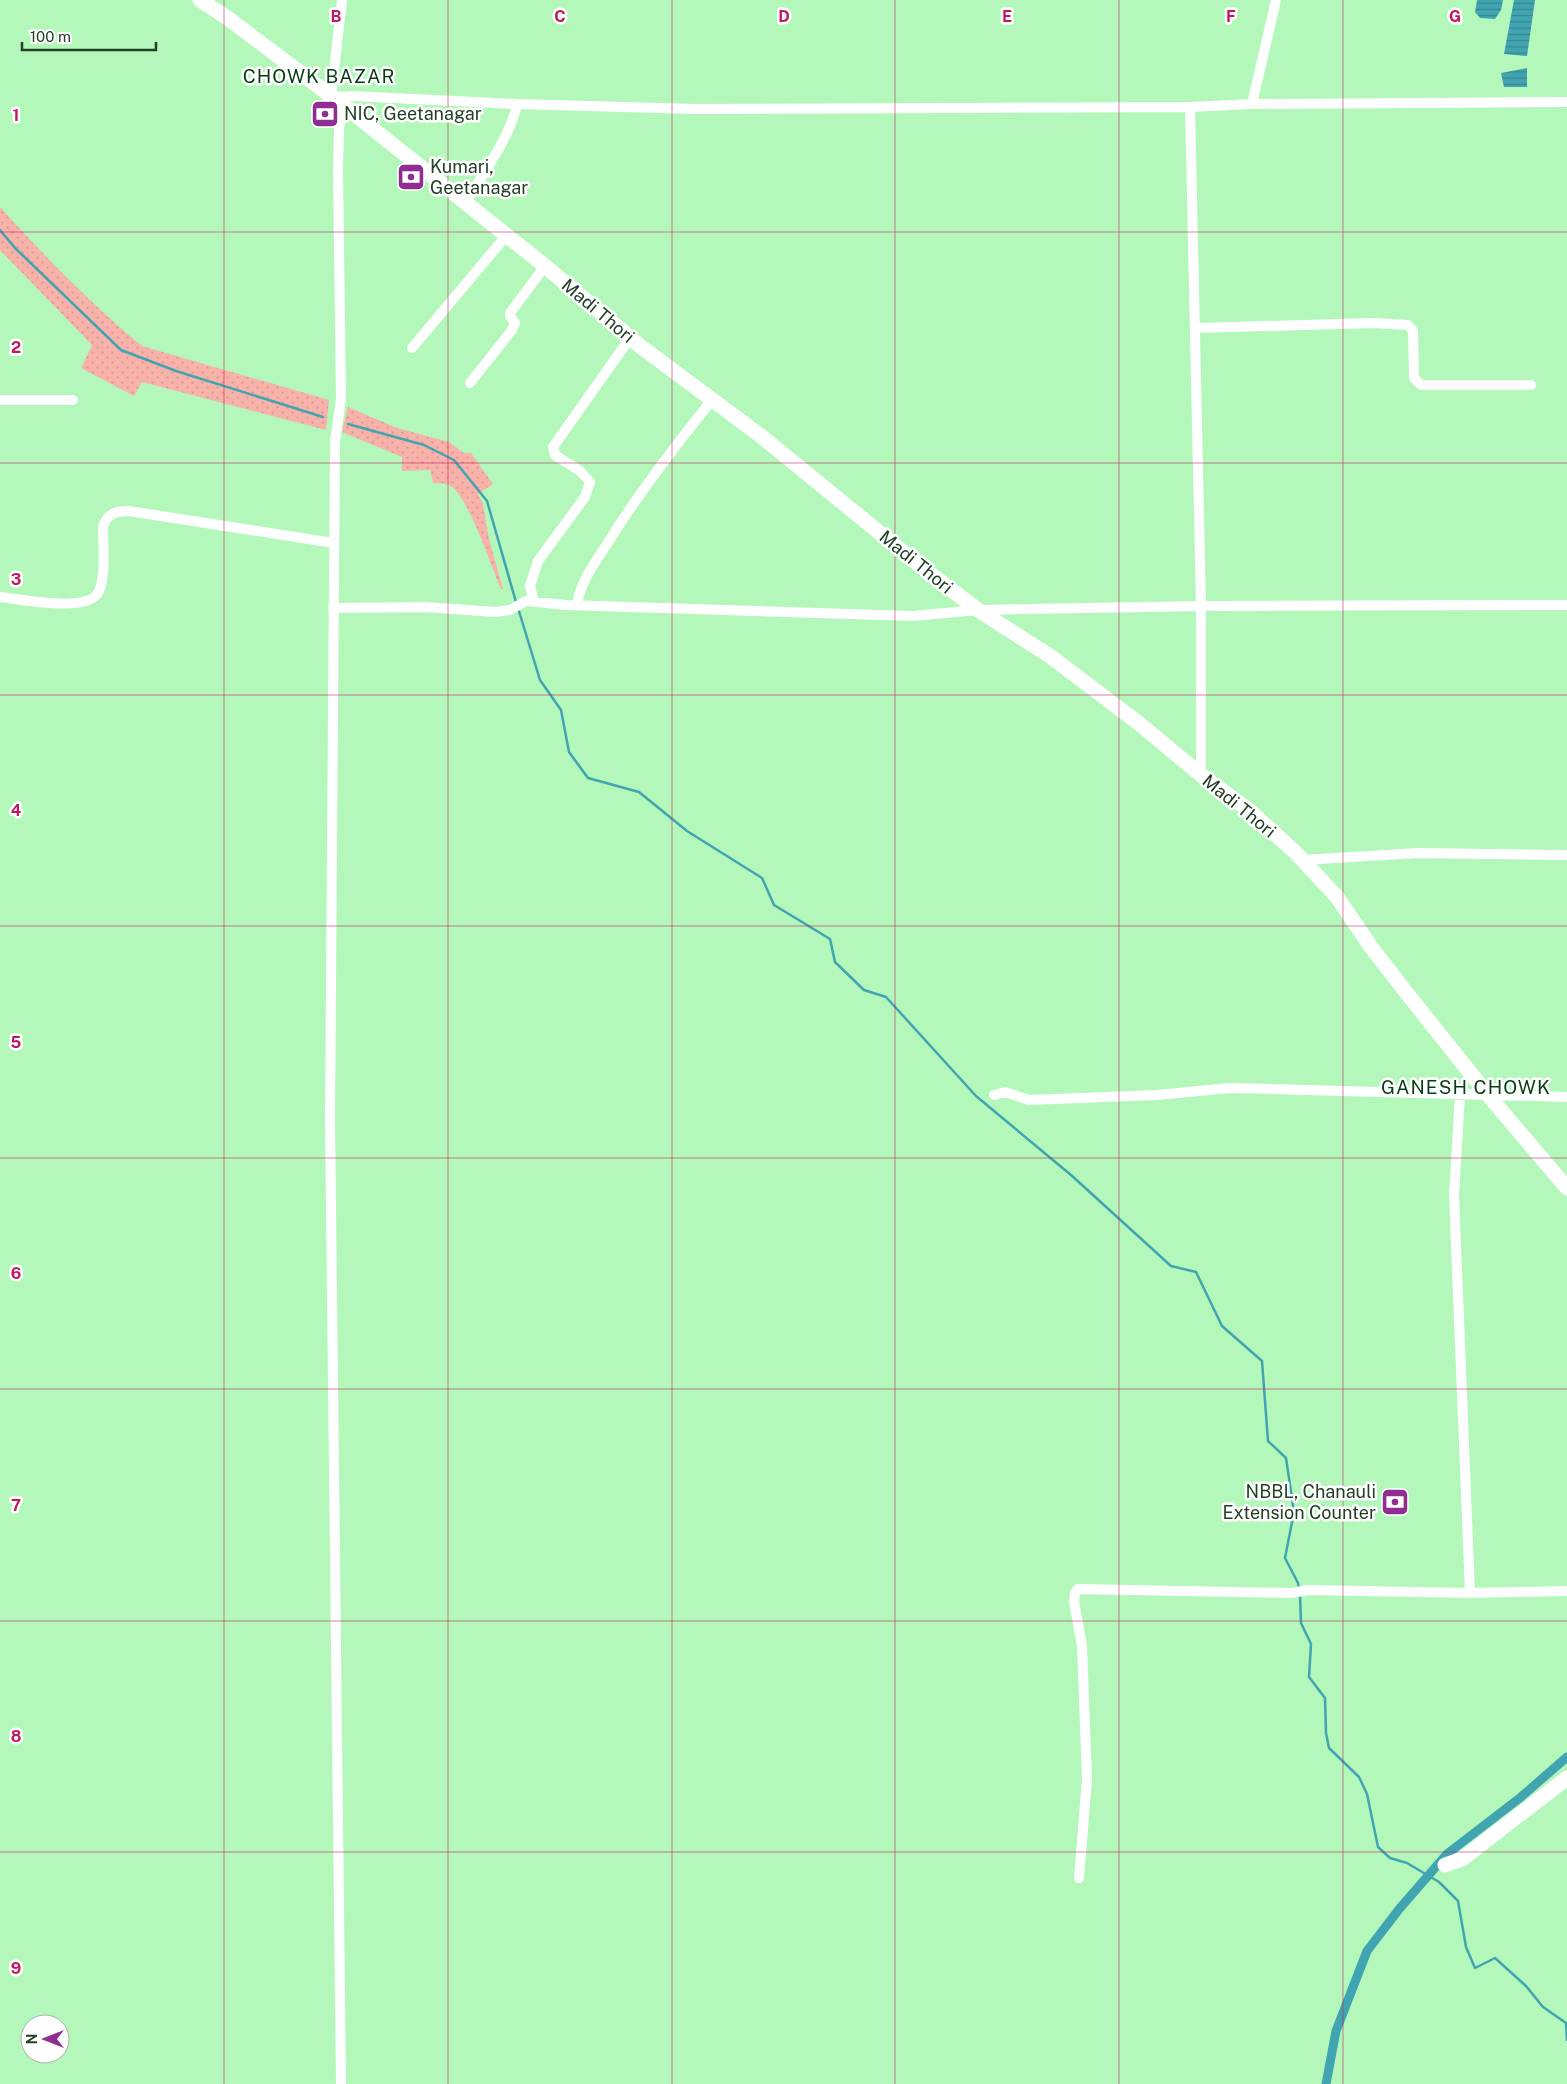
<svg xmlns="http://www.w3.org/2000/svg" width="1567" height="2084" font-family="'Public Sans',sans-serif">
	<defs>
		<pattern id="grass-dots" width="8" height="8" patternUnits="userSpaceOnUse" patternTransform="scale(1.25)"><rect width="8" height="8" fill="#f8b2a9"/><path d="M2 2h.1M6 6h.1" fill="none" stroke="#d49a91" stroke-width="1.8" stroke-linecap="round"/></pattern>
		<pattern id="water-rules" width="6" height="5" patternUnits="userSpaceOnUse" patternTransform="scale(1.25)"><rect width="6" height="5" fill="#41a4b1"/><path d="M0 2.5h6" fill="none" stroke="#368790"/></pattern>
	</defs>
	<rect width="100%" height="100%" fill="#b3f8ba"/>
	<path fill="url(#grass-dots)" d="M0,207C44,256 91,304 142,346L329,400L326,430L142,382L134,396L81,368L92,345L0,250Z
		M348,407L397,428L449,442L464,453H471L493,484L478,494L483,504L489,539L503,589H501C491,566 470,501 452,487C448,483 439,483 433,483L430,470L402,471V457L342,432Z"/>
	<path fill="url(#water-rules)" d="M1477,0H1503L1501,10L1495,19L1480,18L1475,12Z
		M1514,0H1535L1527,56L1504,54Z
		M1527,68V87H1504L1501,73Z"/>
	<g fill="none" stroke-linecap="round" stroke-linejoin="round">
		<path stroke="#41a4b1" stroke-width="2.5" d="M0,230L15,248L121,350L176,371L323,417
			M348,424L424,445L454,460L487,501L516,602
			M518,608L540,680L561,710L569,752L588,778L639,792L687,831L762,878L774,905L830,939L835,962L864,990L886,997L976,1096L1071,1175L1171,1266L1196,1272L1222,1326L1262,1361L1268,1441L1286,1458L1294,1512L1285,1558L1298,1583L1299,1589
			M1300,1595L1301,1623L1311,1644L1309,1677L1325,1698L1326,1733L1329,1748L1359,1777L1367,1794L1378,1847L1390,1858L1407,1863L1439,1882L1458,1901L1466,1947L1475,1968L1495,1958L1526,1986L1543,2007L1566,2023L1567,2040"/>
		<path stroke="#41a4b1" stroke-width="9" d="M1326,2084L1336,2031L1367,1951L1400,1908L1447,1854L1521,1797L1567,1757"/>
		<path stroke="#fff" stroke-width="10" d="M342,0L331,97L353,96L517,104L695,109L1190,107L1252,104L1567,102
			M1252,104L1276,0
			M1190,107L1201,606V775
			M465,203C481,177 512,134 517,104
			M1195,328L1374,323L1408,325L1413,331L1414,378L1421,385H1531
			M412,348L506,236
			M470,383L512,330L515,323L510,316V313L545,266
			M0,400H73
			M0,597C20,599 90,614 99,591C106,575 103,544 103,526C108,513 116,511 129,511L334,543
			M534,602L530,586L538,561L585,497L590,482L580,471L555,455L553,447L630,338
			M577,605C580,582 596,561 609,541C640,491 675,446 712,400
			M333,608L425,607L495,612L510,610L526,601L566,605L913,616L978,610L1201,606L1567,605
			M1302,860L1418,853L1567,855
			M994,1095L1005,1092L1029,1100L1157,1095L1230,1088L1567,1097
			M1460,1095L1454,1195L1470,1593
			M1079,1878L1087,1779L1082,1646L1074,1601L1075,1593L1078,1589L1291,1593L1308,1590L1470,1593L1567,1591
			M341,2084L330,1120L335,441L341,399L338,170L339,129L343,105"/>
		<path stroke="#fff" stroke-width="15" d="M200,0L229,19L343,105L545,266L640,346L761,436L924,569L978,610L1050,656L1141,725L1201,775L1250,811L1296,853L1337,897L1371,947L1409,996L1488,1095L1567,1188
			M1445,1865L1462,1859L1567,1778"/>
	</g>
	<path fill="none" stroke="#c2185b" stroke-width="1" stroke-opacity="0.55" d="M224,0V2084M448,0V2084M672,0V2084M895,0V2084M1119,0V2084M1343,0V2084M0,232H1567M0,463H1567M0,695H1567M0,926H1567M0,1158H1567M0,1389H1567M0,1621H1567M0,1852H1567"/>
	<defs>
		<g id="bank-square" transform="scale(1.4375)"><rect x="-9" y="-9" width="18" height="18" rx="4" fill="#902c92" stroke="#fff"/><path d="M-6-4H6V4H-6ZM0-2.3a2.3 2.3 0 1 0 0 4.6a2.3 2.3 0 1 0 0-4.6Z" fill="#fff"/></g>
	</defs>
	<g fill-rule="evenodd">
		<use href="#bank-square" x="325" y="114"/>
		<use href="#bank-square" x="411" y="177"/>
		<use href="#bank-square" x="1395" y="1502"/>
	</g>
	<g text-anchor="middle" stroke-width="5" stroke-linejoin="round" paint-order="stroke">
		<g font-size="18" fill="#233f26" stroke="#fff" text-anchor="start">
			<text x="344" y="120">NIC, Geetanagar</text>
			<text x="430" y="173">Kumari,<tspan x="430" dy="21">Geetanagar</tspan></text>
			<text x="1376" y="1498" text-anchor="end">NBBL, Chanauli<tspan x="1376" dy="21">Extension Counter</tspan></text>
		</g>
		<g font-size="18" fill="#233f26" stroke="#fff">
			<text transform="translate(598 311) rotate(40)" y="6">Madi Thori</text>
			<text transform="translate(916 562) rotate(39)" y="6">Madi Thori</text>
			<text transform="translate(1239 806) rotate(39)" y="6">Madi Thori</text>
		</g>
		<g font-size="19" letter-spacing="1" fill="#063c13" stroke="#fff">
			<text x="319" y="83">CHOWK BAZAR</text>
			<text x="1466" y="1094">GANESH CHOWK</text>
		</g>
	</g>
	<g font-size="16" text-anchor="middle" font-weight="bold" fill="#c2185b" stroke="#fff" stroke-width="5" stroke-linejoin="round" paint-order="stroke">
		<text x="336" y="22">B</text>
		<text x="560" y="22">C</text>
		<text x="784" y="22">D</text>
		<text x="1007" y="22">E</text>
		<text x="1231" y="22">F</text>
		<text x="1455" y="22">G</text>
		<text x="16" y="121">1</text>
		<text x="16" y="353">2</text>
		<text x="16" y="585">3</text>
		<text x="16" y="816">4</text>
		<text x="16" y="1048">5</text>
		<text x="16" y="1279">6</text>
		<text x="16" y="1511">7</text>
		<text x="16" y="1742">8</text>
		<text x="16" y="1974">9</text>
	</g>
	<g transform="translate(45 2039) rotate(270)"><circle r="24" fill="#ffffff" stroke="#a7b2a8"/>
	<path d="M0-4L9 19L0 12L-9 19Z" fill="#902c92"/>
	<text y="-8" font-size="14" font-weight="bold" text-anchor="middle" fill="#233f26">N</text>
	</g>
	<path d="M22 42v8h134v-8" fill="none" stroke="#233f26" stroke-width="2.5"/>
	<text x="30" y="42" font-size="15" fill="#233f26" stroke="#ffffff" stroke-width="4" paint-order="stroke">100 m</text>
</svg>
